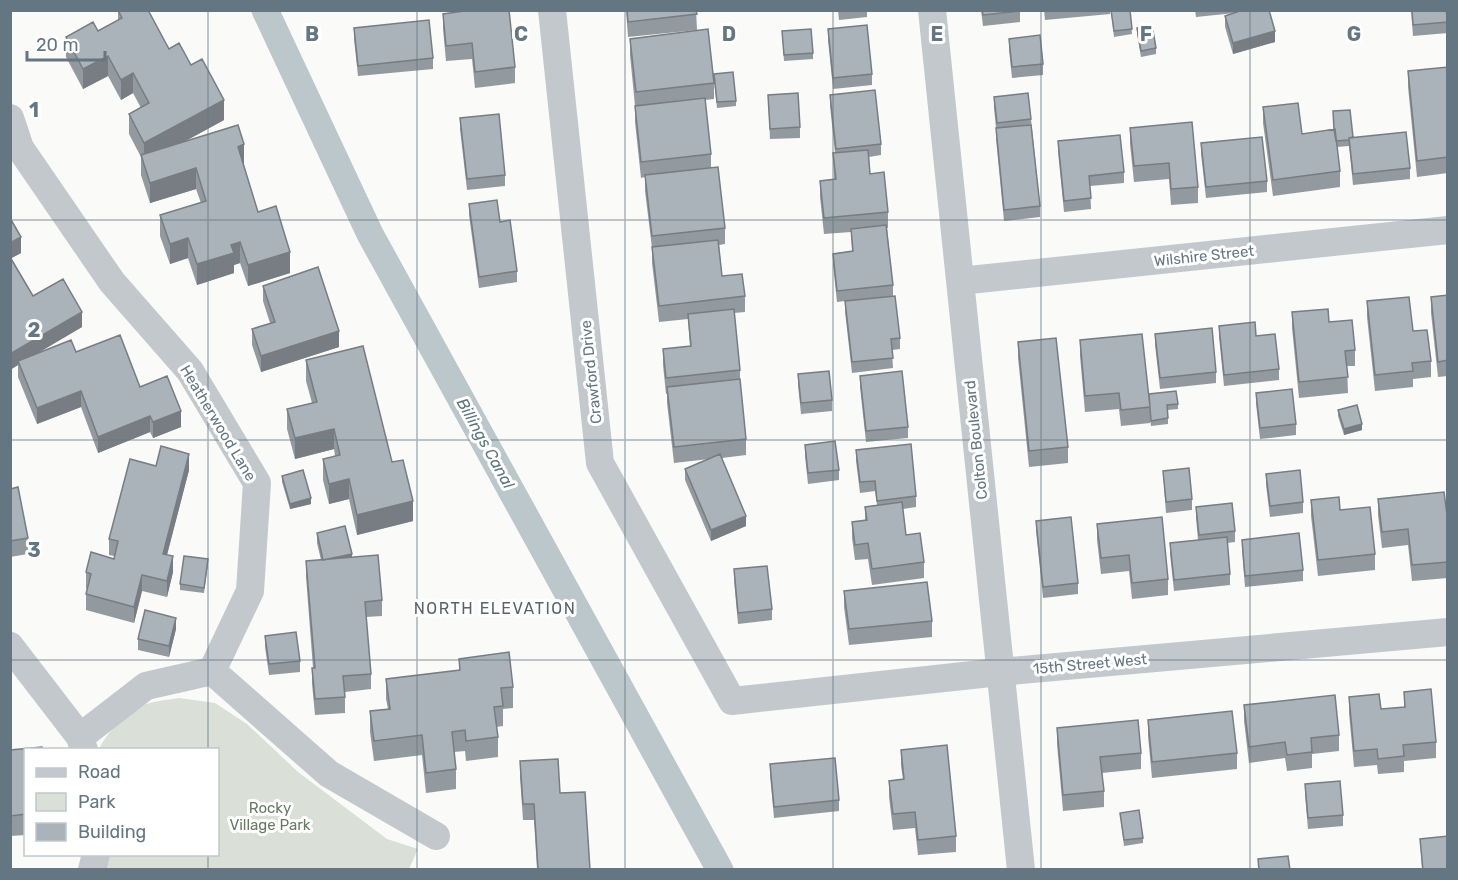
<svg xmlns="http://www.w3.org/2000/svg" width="1458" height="880" font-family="Rubik,sans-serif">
	<rect width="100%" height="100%" fill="#fafaf8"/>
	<path fill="#dadfd7" d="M179,698L215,703L247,724L298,772L387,839L418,849L409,869H106L109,855L218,854V750H99C104,735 127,713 141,706C152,701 167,700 179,698Z"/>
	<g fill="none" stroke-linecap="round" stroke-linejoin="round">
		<path stroke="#bbc7cb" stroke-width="27" d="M265,10L370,234L720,870"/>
		<path stroke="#c3c8cc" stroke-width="28" d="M552,10L600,463L732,701L1000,672L1448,632
			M932,10L1021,870
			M10,118L20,148L112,282L190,371L257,483L250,591L212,671
			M960,281L1448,230
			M10,646L80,737L84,750
			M80,737L146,686L212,671L329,774L436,836
			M92,870L96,854"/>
	</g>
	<path fill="#929a9f" d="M118,10L191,65L224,120L186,141L244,165L258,212L290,273L248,286L240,263L234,265V273L197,285L188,258L170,264L160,236V215L201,203L196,189L150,203L141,175V157L129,134V114L141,108L133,93L121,100L108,76L83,89L66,57V37L98,31L118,20Z
		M626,10H696L697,30L628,37Z
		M838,10H867V17L839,20Z
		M981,10H1020V22L983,26Z
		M1044,10H1110V14L1045,20Z
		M1111,10H1130L1132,34L1114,37Z
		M1195,10H1238V12L1275,42L1233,54L1225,27V16L1235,13L1196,17Z
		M1411,10H1446L1448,33L1413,36Z
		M443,14L515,67V83L475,88L472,59L446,61L443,29Z
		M354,28L433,58V69L358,76L354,39Z
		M1137,28L1156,48V54L1141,57L1137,34Z
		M828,29L872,74V85L833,89L828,40Z
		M782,31L813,53V59L784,61Z
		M630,39L714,83V99L705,100L711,154V168L725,228V244L719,245L722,276L745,296V312L734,313L740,370V383L746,439V455L722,458L746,526L711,541L685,480V469L709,459L674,463L667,403V394H666L663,365V349L690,347L688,319L659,322L652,263V248L645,191V177L641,178L635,122V106L630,55Z
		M1009,39L1043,64V75L1012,78L1009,50Z
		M1448,67V173L1417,177L1408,87V71Z
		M714,80L736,101V106L717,108Z
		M768,95L800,127V138L770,139Z
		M830,95L881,144V155L869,157L870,174L888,212V228H887L893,285V296L900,338V349L892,350L893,368L852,373L845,312V301L837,302L833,265V254L852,252L851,232L824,234L820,197V181L834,179L833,153H835L830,106Z
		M994,97L1031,119L1040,206V217L1004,221L996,139V128L994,108Z
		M1263,107L1302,134L1353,137L1410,168V179L1353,185L1349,146L1337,147L1340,171V187L1273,196L1263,123Z
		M460,118L505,175V186L467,190L460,129Z
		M1130,128L1198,187V203L1171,205L1169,179L1134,182L1130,144Z
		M1058,141L1124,172V183L1090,186L1091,209L1064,212L1058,152Z
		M1201,143L1267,181V192L1206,198L1201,154Z
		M469,204L500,222L517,271V282L479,288L469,215Z
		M10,218L21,253L11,258L33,296L82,327L38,353L76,352L140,387L181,427L153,438L150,432L98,453L81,407L37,424L18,377V365L10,370Z
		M263,286L339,347L261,372L252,345V329L270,323L263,301Z
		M1448,295V376L1438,377L1431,313V297Z
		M1367,301L1413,331L1431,361V377L1413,379V387L1375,391L1367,317Z
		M1292,312L1329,322L1355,350V366H1347L1348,393L1299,398L1292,328Z
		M1219,326L1256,336L1279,369V380L1224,386L1219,337Z
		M1155,334L1216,372V383L1160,389L1155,345Z
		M1080,340L1149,394L1178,404V409L1168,410V424L1151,426L1150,419V423L1121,426L1119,409L1085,412L1080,356Z
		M1018,342L1068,447V463L1029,467L1018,358Z
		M306,360L392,462L413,521L357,535L349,499L329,504L323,480V459L335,456L334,449L295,459L287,429V409L312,403L306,381Z
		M798,374L832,400V411L801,414L798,385Z
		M860,376L908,427V438L866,442L860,387Z
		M1256,393L1296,424V435L1260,439L1256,404Z
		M1338,410L1362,430L1344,435L1338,416Z
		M805,445L839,470V480L808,484L805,456Z
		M856,450L916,496V507L903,509L906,535L924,562V578L872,585L868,559L855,560L852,538V522L865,520V507L877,505L875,491L860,493L856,461Z
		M156,466L189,470L167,555L173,572L167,597L142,591L134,623L86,610V594L87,589L86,588V572L114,559V556L109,555V539Z
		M1163,471L1192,499V510L1166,513Z
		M1266,474L1303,502V513L1270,517L1266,485Z
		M282,476L311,504L290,509L282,482Z
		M10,489L28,538V554L10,557Z
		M1378,499L1448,522V578L1412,581L1408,545L1382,548L1378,515Z
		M1311,500L1340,510L1375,554V570L1318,576L1311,516Z
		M1196,507L1235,531V542L1227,543L1230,574V585L1174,591L1170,554V543L1198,540L1196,518Z
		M1036,521L1078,583V594L1043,598L1036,531Z
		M1097,524L1168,579V595L1132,599L1129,571L1101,574L1097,540Z
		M317,533L352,558L382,600V616L366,617L371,674V689L345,692V713L315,715L312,684V668H313L306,577V561L321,560L317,543Z
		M1242,540L1303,570V581L1245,587L1242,550Z
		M208,565L204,593L180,590V584Z
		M734,569L772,609V620L738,624L734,580Z
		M844,591L932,621V637L849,645L844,607Z
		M176,629L169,657L138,650V639Z
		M265,636L300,661V672L269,675L265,647Z
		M459,659L513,687V708L503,709V726L496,727L498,737V757L466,761L465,751L454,752L456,769V789L426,793L422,755L374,761L370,732V711L388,709L386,699V679L459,670Z
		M1404,692L1436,742V758L1404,761V772L1378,774L1377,765L1354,767L1349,713V697L1381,709L1404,708Z
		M1244,705L1339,735V751L1312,754V768L1287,771L1285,758L1249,763L1244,721Z
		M1148,720L1237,753V769L1152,778L1148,736Z
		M1057,728L1141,753V769L1102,773L1104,791V807L1063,811L1057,744Z
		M10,750H26V835L10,836Z
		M901,750L956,836V852L918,855L915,828L893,830L889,797V781L903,779L901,766Z
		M520,761L560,793L590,870L537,869L534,820H523L520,777Z
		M770,764L839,800V811L774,818L770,775Z
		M1305,784L1343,815V826L1308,829L1305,795Z
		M1120,813L1143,838V843L1124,846Z
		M1420,839L1448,870H1422Z"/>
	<path fill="#777d82" d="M1275,31V42L1233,54V43Z
		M108,56V76L83,89V69Z
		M133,73V93L121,100V80Z
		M224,100V120L144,163V143Z
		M244,144V165L238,167V147Z
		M196,168V189L150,203V183Z
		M21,237V253L10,259V243Z
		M188,238V258L170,264V244Z
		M240,242V263L234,265V273L197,285V264L231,245Z
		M290,252V273L248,286V265Z
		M82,312V327L19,364L18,361V365L10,370V354Z
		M339,331V347L261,372V356Z
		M81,391V407L37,424V408Z
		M181,411V427L153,438V422Z
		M150,416V432L98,453V437Z
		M1362,424V430L1344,435V429Z
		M334,429V449L295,459V438Z
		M189,454V470L163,570V554Z
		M349,479V499L329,504V484Z
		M311,498V504L290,509V504Z
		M413,501V521L357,535V515Z
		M746,516V526L711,541V530Z
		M352,554V565L323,560Z
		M173,556V572L167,597V581Z
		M142,575V591L134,623V607Z
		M176,618V629L169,657V646Z"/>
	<path fill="#aab3b9" stroke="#777d82" stroke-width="1.5" d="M118,10H148L169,49L179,43L191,65L202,59L224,100L144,143L129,114L149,103L133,73L121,80L108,56L83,69L66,37L93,22L98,31L122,18Z
		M471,10H509L515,67L475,72L472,43L446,46L443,14Z
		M627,10H696L697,14L628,22Z
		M982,10H1020V11L983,15Z
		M1111,10H1130L1132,29L1114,31Z
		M1243,10H1269L1275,31L1233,43L1225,16Z
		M1412,10H1446L1448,22L1413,25Z
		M429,20L433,58L358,66L354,28Z
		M867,25L872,74L833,78L828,29Z
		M1152,25L1156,48L1141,51L1137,28Z
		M708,29L714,83L636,92L630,39Z
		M811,29L813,53L784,55L782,31Z
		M1040,35L1043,64L1012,67L1009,39Z
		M1448,67V157L1417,161L1408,71Z
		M733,72L736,101L717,102L714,74Z
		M875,90L881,144L836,149L830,95Z
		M798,93L800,127L770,129L768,95Z
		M1028,93L1031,119L997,123L994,97Z
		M705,98L711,154L641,162L635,106Z
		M1298,103L1302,134L1335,129L1340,171L1273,180L1263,107Z
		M1350,110L1353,137L1349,138V140L1336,141L1334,129L1333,111Z
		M499,114L505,175L467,179L460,118Z
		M1192,122L1198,187L1171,189L1169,163L1134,166L1130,128Z
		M238,125L244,144L238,147L258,212L276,206L290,252L248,265L240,242L231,245L234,253L197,264L188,238L170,244L160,215L206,201L196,168L150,183L141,155Z
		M1031,125L1040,206L1004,210L996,128Z
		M1406,132L1410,168L1353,174L1349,138Z
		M1120,135L1124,172L1089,176L1091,198L1064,201L1058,141Z
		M1262,137L1267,181L1206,187L1201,143Z
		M868,150L870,174L884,172L888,212L824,218L820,181L836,179L833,153Z
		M718,167L725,228L652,236L645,175Z
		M497,200L500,222L510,220L517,271L479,277L469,204Z
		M10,218L21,237L10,243Z
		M886,225L893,285L837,291L833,254L853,251L851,229Z
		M718,240L722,276L742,274L745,296L659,306L652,247Z
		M10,257L33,296L63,279L82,312L10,354Z
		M318,267L339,331L261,356L252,329L275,322L263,286Z
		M1448,295V360L1438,362L1431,297Z
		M895,296L900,338L891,339L893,358L852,362L845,301Z
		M1409,297L1413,331L1427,330L1431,361L1412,363L1413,371L1375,375L1367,301Z
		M734,309L740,370L666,378L663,349L691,346L688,314Z
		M1328,309L1329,322L1352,320L1355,350L1345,351L1348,377L1299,382L1292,312Z
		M1255,322L1256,336L1275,334L1279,369L1224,375L1219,326Z
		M1212,328L1216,372L1160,378L1155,334Z
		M1142,334L1150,407L1121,410L1119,393L1085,396L1080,340Z
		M120,335L140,387L167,376L181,411L153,422L150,416L98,437L81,391L37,408L18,361L71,340L76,352Z
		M1056,338L1068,447L1029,451L1018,342Z
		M363,346L392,462L403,460L413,501L357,515L349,479L329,484L323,459L340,455L334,429L295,438L287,409L317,402L306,360Z
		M829,371L832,400L801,403L798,374Z
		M902,371L908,427L866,431L860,376Z
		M740,379L746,439L674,447L667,387Z
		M1292,389L1296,424L1260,428L1256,393Z
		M1176,391L1178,404L1167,405L1168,418L1151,421L1149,394Z
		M1357,405L1362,424L1344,429L1338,410Z
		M835,441L839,470L808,473L805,445Z
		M911,444L916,496L877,501L875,481L860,482L856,450Z
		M161,446L189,454L163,554L173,556L167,581L142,575L134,607L86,594L91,574L86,572L91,552L114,559L118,541L109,539L130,459L156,466Z
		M720,454L746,516L711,530L685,469Z
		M1189,468L1192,499L1166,502L1163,471Z
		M303,470L311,498L290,504L282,476Z
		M1300,470L1303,502L1270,506L1266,474Z
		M18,487L28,538L10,541V489Z
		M1444,492L1448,522V562L1412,565L1408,529L1382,532L1378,499Z
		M1339,497L1340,510L1370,507L1375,554L1318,560L1311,500Z
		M902,502L906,535L920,533L924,562L872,569L868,543L855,545L852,522L867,520L865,507Z
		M1232,503L1235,531L1199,535L1196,507Z
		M1071,517L1078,583L1043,587L1036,521Z
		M1162,517L1168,579L1132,583L1129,555L1101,558L1097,524Z
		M345,526L352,554L323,560L317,533Z
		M1299,533L1303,570L1245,576L1242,540Z
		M1227,537L1230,574L1174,580L1170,543Z
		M378,555L382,600L365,602L371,674L343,676L345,697L315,699L312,668H315L306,561Z
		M184,556L208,559L204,588L180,584Z
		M767,566L772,609L738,613L734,569Z
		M927,582L932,621L849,629L844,591Z
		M145,610L176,618L169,646L138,639Z
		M296,632L300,661L269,664L265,636Z
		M509,652L513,687L501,688L503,706L494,707L498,737L466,741L465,730L452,732L456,769L426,773L422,735L374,741L370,711L390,709L386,679L460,670L459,659Z
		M1431,689L1436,742L1403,745L1404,756L1378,759L1377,749L1354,751L1349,697L1379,694L1381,709L1405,707L1404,692Z
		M1335,695L1339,735L1311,738L1312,752L1287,755L1285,742L1249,747L1244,705Z
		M1232,711L1237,753L1152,762L1148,720Z
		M1138,720L1141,753L1100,757L1104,791L1063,795L1057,728Z
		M947,745L956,836L918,840L915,812L893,814L889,781L904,779L901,750Z
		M42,747L43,750H26V814L10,816V750Z
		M835,758L839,800L774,807L770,764Z
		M558,759L560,793L585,792L590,870H528L538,869L534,804H523L520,761Z
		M1340,781L1343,815L1308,818L1305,784Z
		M1139,810L1143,838L1124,840L1120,813Z
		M1448,836V869L1423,870L1420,839Z
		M1288,856L1290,870H1259L1258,859Z"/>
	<path fill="none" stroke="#657683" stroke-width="1.5" stroke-opacity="0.55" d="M208,10V750M417,10V870M625,10V870M833,10V870M1041,10V870M1250,10V870M10,220H1448M10,440H1448M10,660H1448M208,854V870"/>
	<g text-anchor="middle" stroke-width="6" stroke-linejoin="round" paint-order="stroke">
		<g font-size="15" fill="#657683" stroke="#fff">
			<text transform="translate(1204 256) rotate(-6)" y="5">Wilshire Street</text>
			<text transform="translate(591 372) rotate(-96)" y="5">Crawford Drive</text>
			<text transform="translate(218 423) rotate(59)" y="5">Heatherwood Lane</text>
			<text transform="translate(976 440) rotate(-96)" y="5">Colton Boulevard</text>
			<text transform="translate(1090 664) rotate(-5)" y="5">15th Street West</text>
		</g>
		<g font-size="15" fill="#687a64" stroke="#fff">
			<text x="270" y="813">Rocky<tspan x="270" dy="17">Village Park</tspan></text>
		</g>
		<g font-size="16" font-style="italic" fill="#60757c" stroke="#fff">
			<text transform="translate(486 443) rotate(61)" y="6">Billings Canal</text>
		</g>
		<g font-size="16" letter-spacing="1.5" fill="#57646e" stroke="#fff">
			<text x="495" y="614">NORTH ELEVATION</text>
		</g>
	</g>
	<g font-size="20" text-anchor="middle" font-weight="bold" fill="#657683" stroke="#fff" stroke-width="6" stroke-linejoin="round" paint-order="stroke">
		<text x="312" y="41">B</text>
		<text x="521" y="41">C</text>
		<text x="729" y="41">D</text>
		<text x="937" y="41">E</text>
		<text x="1146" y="41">F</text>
		<text x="1354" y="41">G</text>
		<text x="34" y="117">1</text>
		<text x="34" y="337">2</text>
		<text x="34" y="557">3</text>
	</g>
	<rect width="1458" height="880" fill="none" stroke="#657683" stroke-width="24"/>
	<rect x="24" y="748" width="195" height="108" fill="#ffffff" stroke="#c1c8cd" stroke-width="1.5"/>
	<rect x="36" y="768" width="30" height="9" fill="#c3c8cc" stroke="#c1c8cd" stroke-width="1.5"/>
	<text x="78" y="778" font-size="18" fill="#657683">Road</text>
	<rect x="36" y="793" width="30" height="18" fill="#dadfd7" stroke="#c1c8cd" stroke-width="1.5"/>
	<text x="78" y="808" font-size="18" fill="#657683">Park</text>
	<rect x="36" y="823" width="30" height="18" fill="#aab3b9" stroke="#c1c8cd" stroke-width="1.5"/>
	<text x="78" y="838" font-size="18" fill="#657683">Building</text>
	<path d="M27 51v9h78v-9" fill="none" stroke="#657683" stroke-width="3"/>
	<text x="36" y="51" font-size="18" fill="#657683" stroke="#ffffff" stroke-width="4.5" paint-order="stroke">20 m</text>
</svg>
